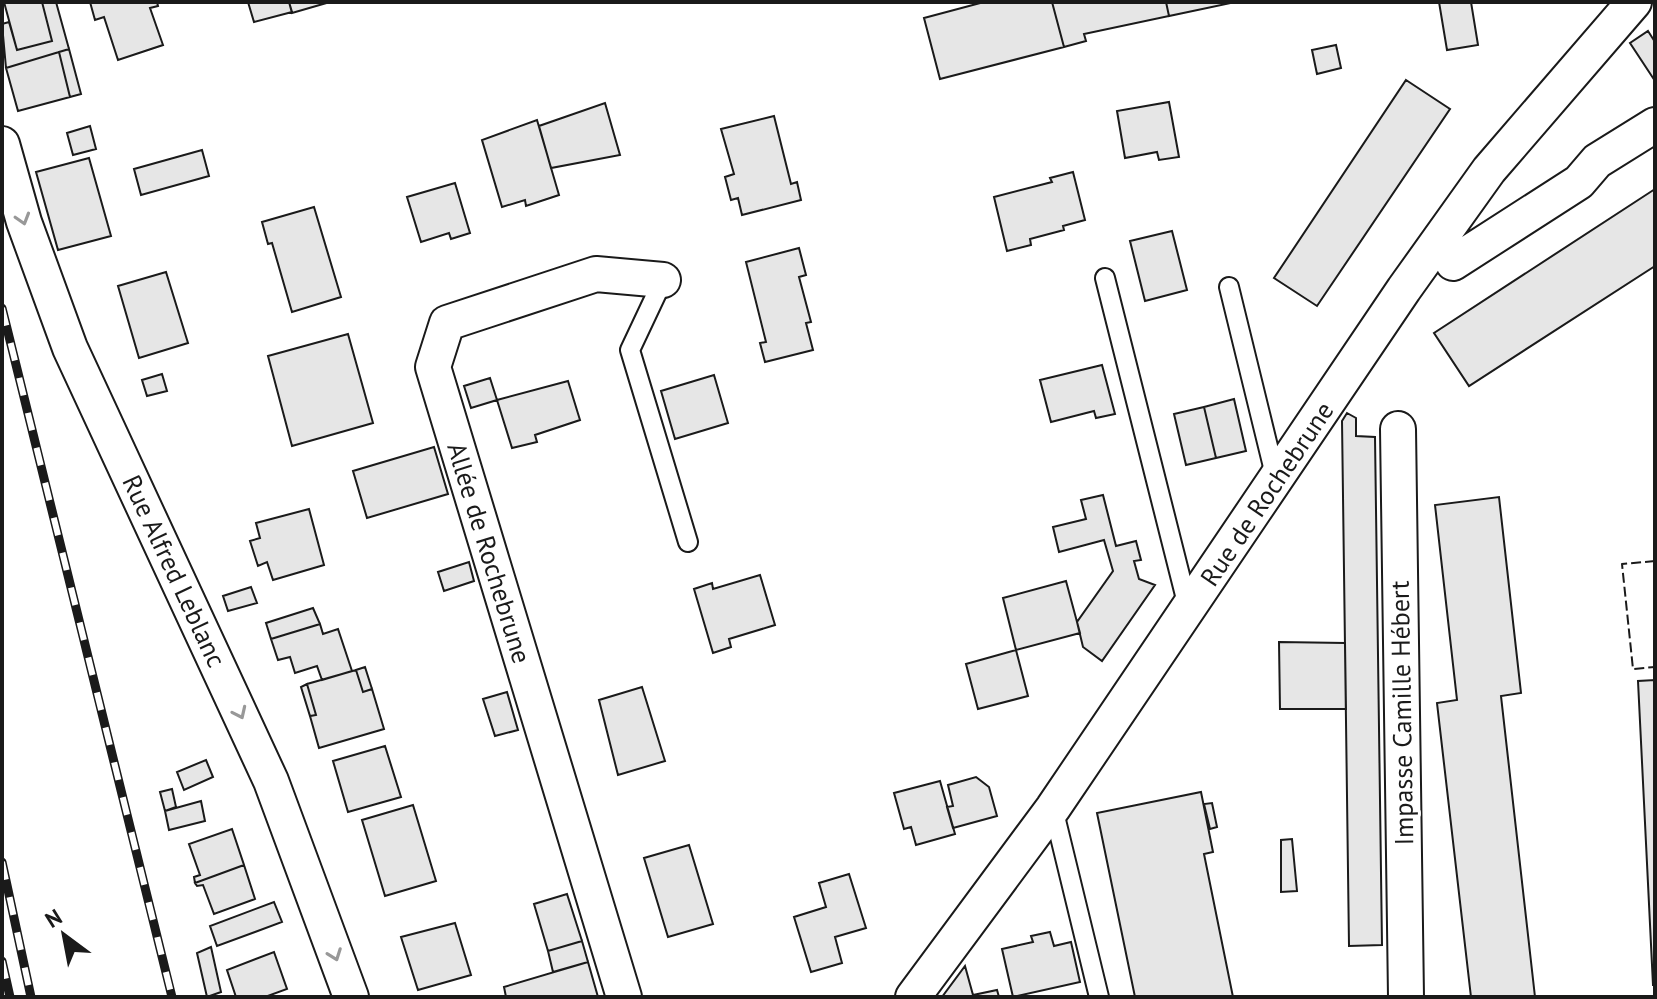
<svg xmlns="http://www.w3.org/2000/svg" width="1657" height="999" font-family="'PT Sans',sans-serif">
	<rect width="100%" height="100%" fill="#fff"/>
	<path fill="#e6e6e6" stroke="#1a1a1a" stroke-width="2" d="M4,2H42L52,41L17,50Z
		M42,2H56L69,49L6,68L2,24L9,22L17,50L52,41Z
		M90,2H157L158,6L150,8L163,45L118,60L104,17L95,20Z
		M248,2H289L292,12L254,22Z
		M289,2H330L292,13Z
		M984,2H1052L1064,47L940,79L924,18Z
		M1052,2H1166L1169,16L1084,34L1086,41L1064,47Z
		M1166,2H1230L1231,3L1169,16Z
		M1439,2H1471L1478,45L1447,50Z
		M1648,31L1655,42V81L1630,43Z
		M1336,45L1341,68L1317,74L1312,50Z
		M69,49L81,94L70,97L59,52Z
		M59,52L70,97L18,111L6,68Z
		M1406,80L1450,109L1317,306L1274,278Z
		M1169,102L1179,157L1159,160L1157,152L1125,158L1117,111Z
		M605,103L620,155L551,168L539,126Z
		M774,116L791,184L797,182L801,200L742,215L738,198L731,200L725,177L734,174L721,129Z
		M537,120L559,195L526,206L525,200L502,207L482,140Z
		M90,126L96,149L73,155L67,133Z
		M202,150L209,176L141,195L134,169Z
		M89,158L111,236L58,250L36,172Z
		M1073,172L1085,220L1063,226L1064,230L1030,239L1031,245L1007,251L994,197L1052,182L1050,178Z
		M455,183L470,233L451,239L449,233L421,242L407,197Z
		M1655,189V266L1469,386L1434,333Z
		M314,207L341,297L292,312L272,243L268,244L262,222Z
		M1172,231L1187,290L1145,301L1130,241Z
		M799,248L806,275L799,277L811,322L806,323L813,350L765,362L760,343L766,342L746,262Z
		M166,272L188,343L139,358L118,286Z
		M348,334L373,423L292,446L268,356Z
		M1102,365L1115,414L1096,418L1094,411L1051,422L1040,380Z
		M162,374L167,391L147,396L142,380Z
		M714,375L728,423L675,439L661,391Z
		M490,378L497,400L471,408L464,386Z
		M568,381L580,420L535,435L537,442L512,448L497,400Z
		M1234,399L1246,451L1216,458L1204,407Z
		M1204,407L1216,458L1186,465L1174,414Z
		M1347,413L1356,418V436L1375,437L1382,945L1349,946L1342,421Z
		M434,447L448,494L367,518L353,471Z
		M1103,495L1116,546L1136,541L1141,560L1134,561L1139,579L1155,585L1102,661L1083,647L1077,622L1113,571L1104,540L1059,552L1053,527L1086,519L1081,500Z
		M1499,497L1521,693L1501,696L1535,997H1471L1437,703L1457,700L1435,505Z
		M309,509L324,565L273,580L267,562L258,566L250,541L260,538L256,523Z
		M469,562L474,581L444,591L438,572Z
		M760,575L775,625L729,639L731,647L713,653L694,589L712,583L713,589Z
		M1066,581L1080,633L1016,650L1003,598Z
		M251,587L257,603L228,611L223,596Z
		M313,608L320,624L271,639L266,623Z
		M320,624L323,634L338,629L352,671L322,680L317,666L295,673L290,657L278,660L271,639Z
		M1279,642L1345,643L1346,709H1280Z
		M1016,650L1028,696L978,709L966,664Z
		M365,667L372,689L363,692L356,670Z
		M356,670L363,692L372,689L384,729L319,748L310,716L316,715L307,684Z
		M1655,680V985H1653L1638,681Z
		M307,684L316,715L310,716L301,687Z
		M642,687L665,761L618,775L599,700Z
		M507,692L518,730L495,736L483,699Z
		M385,746L401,797L348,812L333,761Z
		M206,760L213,777L184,790L177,772Z
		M976,777L989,787L997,816L953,828L947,807L953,806L948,785Z
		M940,781L955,834L916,845L911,827L904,829L894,793Z
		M172,789L176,807L165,811L160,792Z
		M1201,792L1213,852L1204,854L1233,997H1135L1097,813Z
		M201,801L205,821L169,830L165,811Z
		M1212,803L1217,827L1210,829L1204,804Z
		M413,805L436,881L385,896L362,820Z
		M232,829L244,865L195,883L194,877L200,875L189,844Z
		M1292,839L1297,891L1281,892V840Z
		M689,845L713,924L668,937L644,858Z
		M244,865L255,899L214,914L203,885L197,886L195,883Z
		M849,874L866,928L835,937L842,963L811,972L794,917L826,907L819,883Z
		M567,894L582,941L548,951L534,904Z
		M274,902L282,922L217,946L210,926Z
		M455,923L471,975L418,990L401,937Z
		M1050,932L1054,946L1071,942L1080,982L1013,997L1002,949L1033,942L1031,936Z
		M582,941L588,962L553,972L548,951Z
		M211,947L221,992L207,997L197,953Z
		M274,952L287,989L265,997H236L227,970Z
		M588,962L598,997H506L504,987Z
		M965,966L973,995L997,990L999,997H942Z"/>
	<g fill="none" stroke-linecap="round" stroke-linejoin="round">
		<g stroke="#1a1a1a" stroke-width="22">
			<path id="lane" d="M1105,278L1188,607
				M663,280L630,350L688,542
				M1229,287L1276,479
				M1053,808L1099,997"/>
		</g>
		<g stroke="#1a1a1a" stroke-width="38">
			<path id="street" d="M2,144L24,222L70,348L271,781L351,997
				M1453,263L1579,182L1597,161L1655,125
				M1398,429L1406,997
				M624,997L433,367L447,323L596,274L663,280
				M913,997L1053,808L1404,289L1489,170L1634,2"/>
		</g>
		<use href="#lane" stroke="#fff" stroke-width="18"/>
		<use href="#street" stroke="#fff" stroke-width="34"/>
		<g stroke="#1a1a1a" stroke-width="9">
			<path id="rail" d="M2,308L172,997
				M2,862L31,997
				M2,961L10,997"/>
		</g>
		<use href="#rail" stroke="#fff" stroke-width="6" stroke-dasharray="18" stroke-linecap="butt"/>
		<path stroke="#1a1a1a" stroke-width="2" stroke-dasharray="10 4" stroke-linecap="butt" d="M1655,561L1622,564L1633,669L1655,667"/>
	</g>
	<defs><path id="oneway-chevron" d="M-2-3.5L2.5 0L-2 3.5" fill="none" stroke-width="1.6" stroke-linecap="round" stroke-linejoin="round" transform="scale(2)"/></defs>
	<g stroke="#989898">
		<use href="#oneway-chevron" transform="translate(23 219) rotate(73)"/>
		<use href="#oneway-chevron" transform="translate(240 713) rotate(65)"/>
		<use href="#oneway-chevron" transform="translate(335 955) rotate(70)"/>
	</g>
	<g text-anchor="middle" stroke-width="6" stroke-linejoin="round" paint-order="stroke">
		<g font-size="26" fill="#1a1a1a" stroke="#fff">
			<text transform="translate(1267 494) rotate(-56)" y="9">Rue de Rochebrune</text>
			<text transform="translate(489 553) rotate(73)" y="9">Allée de Rochebrune</text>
			<text transform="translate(174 571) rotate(65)" y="9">Rue Alfred Leblanc</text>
			<text transform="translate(1402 713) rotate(-91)" y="9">Impasse Camille Hébert</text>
		</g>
	</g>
	<rect width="1657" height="999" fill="none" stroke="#1a1a1a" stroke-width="8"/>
	<g transform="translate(64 935) rotate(328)" stroke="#ffffff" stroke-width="6" paint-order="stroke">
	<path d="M0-6L14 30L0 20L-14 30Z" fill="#1a1a1a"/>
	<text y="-12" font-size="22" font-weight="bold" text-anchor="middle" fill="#1a1a1a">N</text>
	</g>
</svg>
